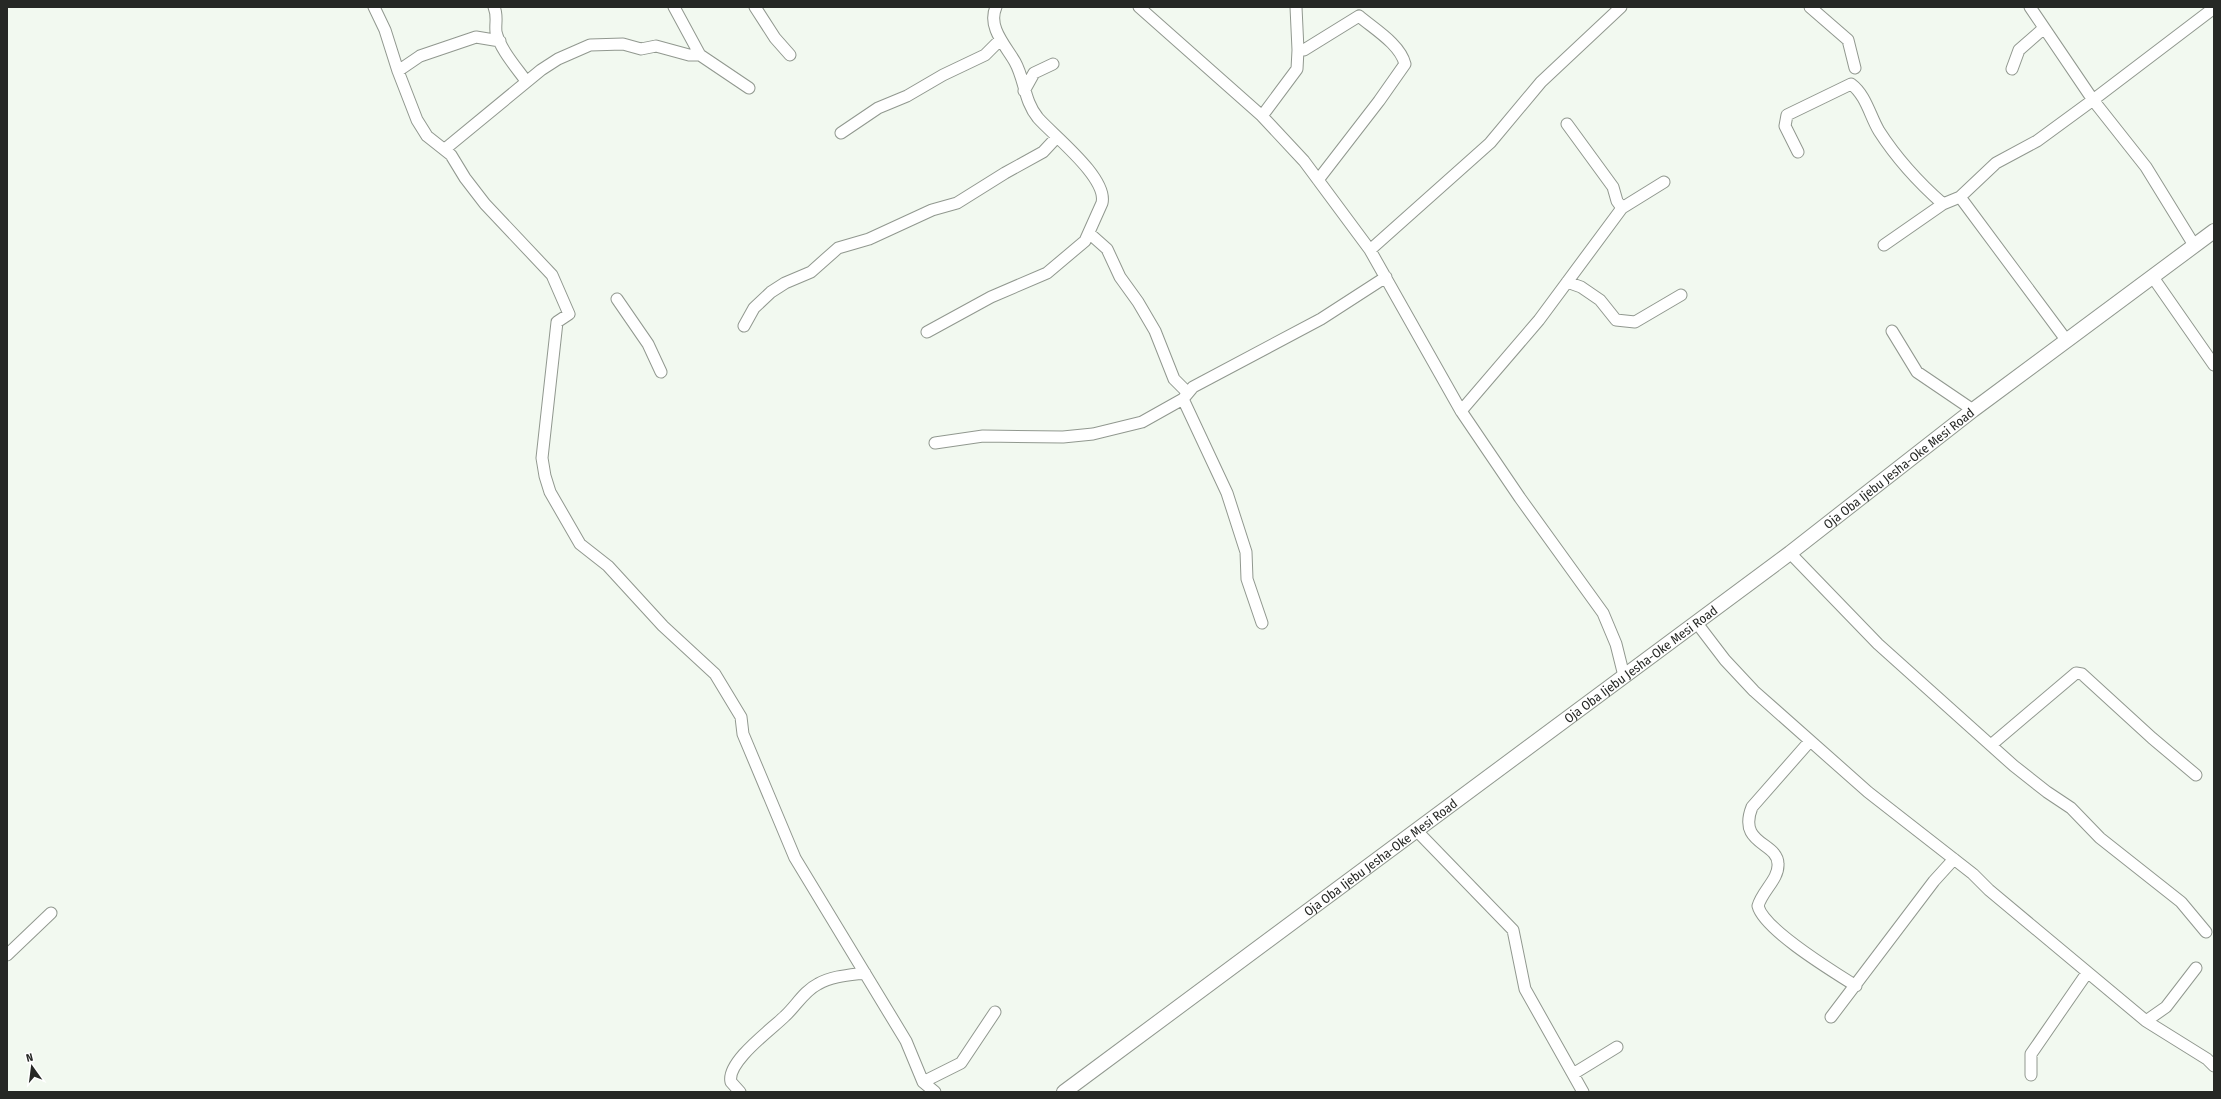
<svg xmlns="http://www.w3.org/2000/svg" width="2221" height="1099" font-family="'Fira Sans Condensed',sans-serif">
	<rect width="100%" height="100%" fill="#f2f9f0"/>
	<g fill="none" stroke-linecap="round" stroke-linejoin="round">
		<g stroke="#91988f" stroke-width="13">
			<path id="minor" d="M374,7L385,30L398,71L417,120L427,136L451,155L465,178L485,204L552,275L569,314L557,322L542,458L545,476L550,492L580,544L608,566L663,626L715,674L741,717L743,734L795,858L906,1041L923,1082L935,1092
				M494,7C498,16 495,23 496,32C500,49 516,67 526,81
				M674,7L700,55L749,88
				M755,7L775,38L790,55
				M1139,7L1262,116L1304,161L1370,250L1461,411L1520,498L1603,613L1616,644L1624,676
				M1810,7L1848,40L1855,68
				M2030,7L2093,100L2146,167L2194,245
				M1298,50H1304L1359,16C1374,29 1400,44 1405,64L1379,101L1318,180
				M2012,69L2019,50L2044,28
				M398,71L420,56L476,37L500,41
				M1024,91L1034,73L1053,64
				M1262,116L1297,69L1298,50L1296,7
				M1567,124L1613,187L1617,201L1622,208
				M841,133L878,108L907,96L943,75L985,55L1000,40
				M445,149L541,70L558,59L590,45L623,44L641,49L656,46L689,55H700
				M1798,152L1785,126L1787,115L1851,84C1866,95 1870,116 1879,131C1897,159 1918,182 1943,204
				M1960,197L1996,163L2037,141L2093,100L2214,8
				M1089,233L1107,249L1120,277L1138,302L1155,331L1174,379L1188,393
				M1884,245L1943,204L1960,197L2067,341
				M1370,250L1490,143L1541,82L1621,7
				M2152,276L2214,365
				M1567,282L1581,287L1600,300L1616,320L1635,322L1681,295
				M617,299L648,344L661,372
				M744,326L754,308L771,292L785,283L811,272L838,248L869,239L932,210L957,203L1005,173L1043,152L1057,137
				M1892,331L1917,372L1973,410
				M927,332L991,297L1047,273L1085,241L1102,203C1108,178 1054,136 1038,118C1024,101 1025,80 1015,62C1006,46 987,27 996,7
				M1461,411L1539,320L1622,208L1664,182
				M935,443L983,436L1063,437L1093,434L1142,422L1183,399
				M1790,553L1878,644L2014,766L2047,792L2071,808L2100,838L2181,902L2206,932
				M1696,622L1725,660L1754,691L1868,792L1973,874L1989,890L2146,1021L2207,1059L2214,1066
				M1262,623L1247,579L1246,552L1227,493L1183,399L1193,387L1321,319L1386,277
				M1810,741L1752,807C1737,845 1778,842 1778,864C1779,879 1762,891 1758,906C1764,930 1834,972 1856,986
				M1991,745L2076,673L2082,674L2152,738L2196,775
				M1416,830L1513,930L1525,989L1583,1092
				M7,955L51,913
				M1831,1017L1934,881L1954,859
				M2146,1021L2166,1007L2196,968
				M1573,1074L1617,1047
				M2031,1075V1054L2087,973
				M923,1082L961,1063L995,1012
				M740,1092L731,1082C726,1062 772,1029 785,1016C796,1006 804,991 818,984C832,976 850,975 865,973"/>
		</g>
		<g stroke="#91988f" stroke-width="16">
			<g id="major">
				<path id="s1" d="M1064,1092L1790,553L1973,410L2214,231"/>
			</g>
		</g>
		<use href="#minor" stroke="#fff" stroke-width="11"/>
		<use href="#major" stroke="#fff" stroke-width="14"/>
	</g>
	<g text-anchor="middle" stroke-width="3" stroke-linejoin="round" paint-order="stroke">
		<g font-size="13" fill="#262825" stroke="#fff">
			<text dy="5" stroke="none"><textPath href="#s1" startOffset="1042">Oja Oba Ijebu Jesha-Oke Mesi Road</textPath></text>
			<text dy="5" stroke="none"><textPath href="#s1" startOffset="718">Oja Oba Ijebu Jesha-Oke Mesi Road</textPath></text>
			<text dy="5" stroke="none"><textPath href="#s1" startOffset="394">Oja Oba Ijebu Jesha-Oke Mesi Road</textPath></text>
		</g>
	</g>
	<rect width="2221" height="1099" fill="none" stroke="#262825" stroke-width="16"/>
	<g transform="translate(32 1067) rotate(346)" stroke="#ffffff" stroke-width="3" paint-order="stroke">
	<path d="M0-3L7 15L0 10L-7 15Z" fill="#262825"/>
	<text y="-6" font-size="11" font-weight="bold" text-anchor="middle" fill="#262825">N</text>
	</g>
</svg>
